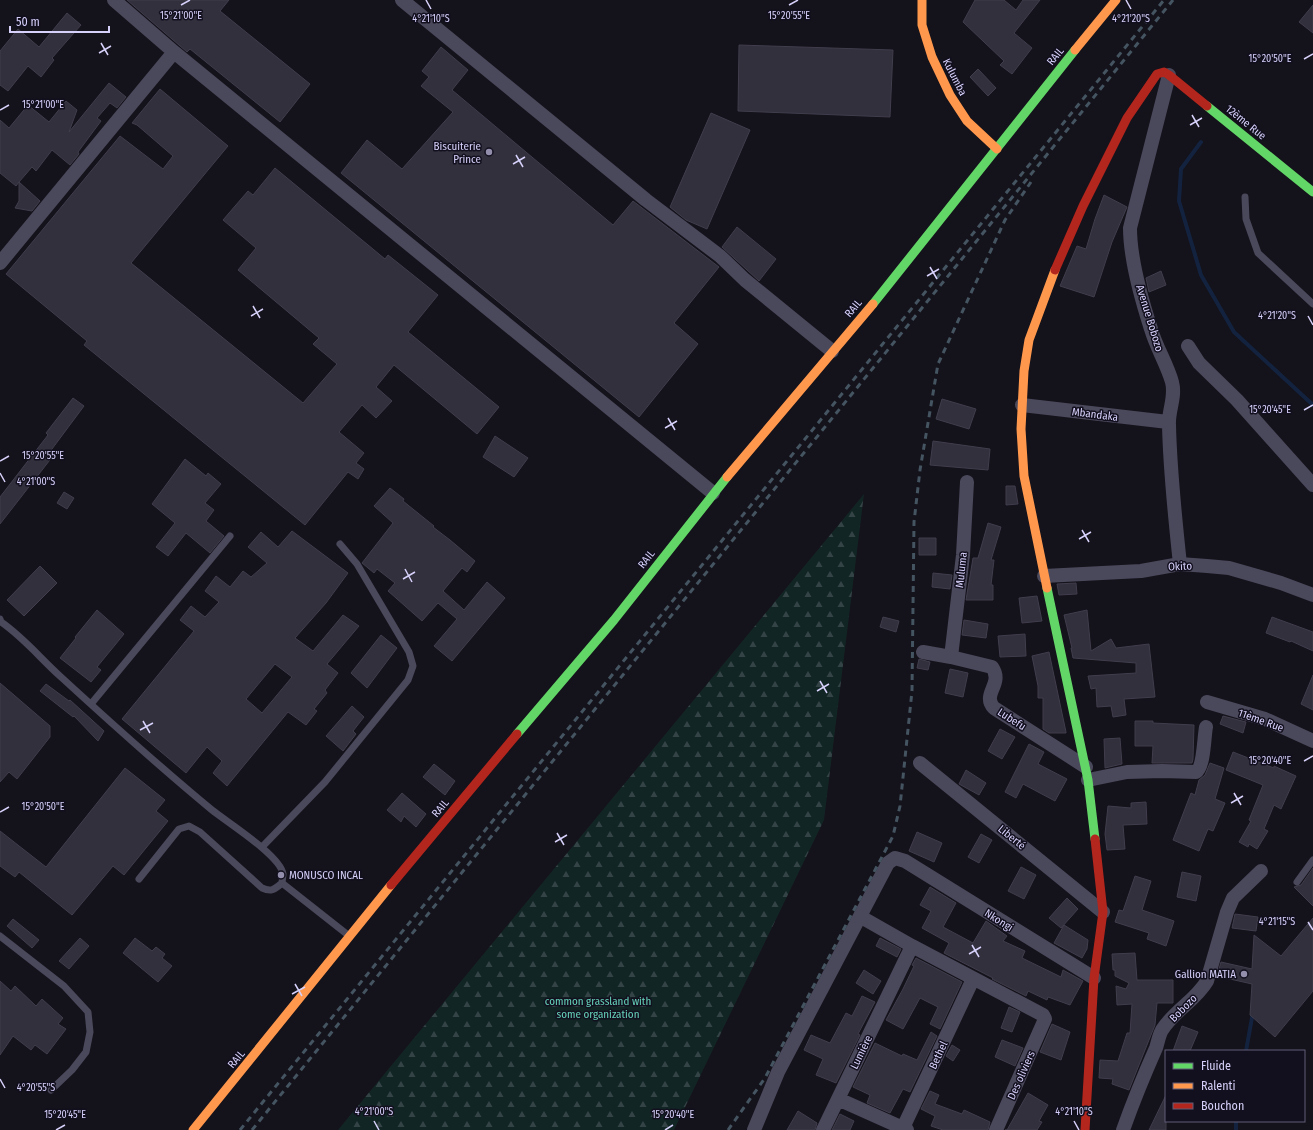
<svg xmlns="http://www.w3.org/2000/svg" width="1313" height="1130" font-family="'Fira Sans Condensed',sans-serif">
	<defs>
		<pattern id="forest-firs" width="22" height="20" patternUnits="userSpaceOnUse"><rect width="22" height="20" fill="#122525"/><path d="M5 1l3.5 6h-7zM16 11l3.5 6h-7z" fill="#344446"/></pattern>
	</defs>
	<rect width="100%" height="100%" fill="#14121a"/>
	<path fill="url(#forest-firs)" d="M864,494L824,820L674,1130H338Z"/>
	<g fill="none" stroke-linecap="round" stroke-linejoin="round">
		<path stroke="#13233f" stroke-width="4" d="M1201,142L1181,169L1179,201L1201,275L1234,332L1313,405
			M1246,1051L1253,1012
			M1236,1121V1130"/>
	</g>
	<path fill="#32303d" stroke="#413d4d" fill-rule="evenodd" d="M127,0H229L220,11L310,84L280,122L190,49L187,52Z
		M975,0H1004L1016,10L1023,0H1040L1014,33L1032,48L1012,74L1000,65L1004,61L963,22Z
		M1313,5V33L1299,22Z
		M67,13L81,25L52,58L54,60L41,77L28,66L8,91L0,85V51L18,29L39,47Z
		M739,45L893,50L890,117L738,111Z
		M441,47L468,70L452,90L613,225L633,201L719,267L674,323L698,344L639,417L341,173L367,140L402,169L453,112L421,86L429,77L422,71Z
		M978,69L996,88L988,96L970,77Z
		M109,83L126,97L117,108L110,103L97,118L101,121L78,152L79,154L70,165L52,150L36,171L32,167L19,182L40,201L32,211L15,208L19,201V182L16,186L0,173V120L9,128L28,105L49,122L66,101L77,110L69,132Z
		M160,89L228,146L131,263L303,403L337,364L313,344L319,338L238,270L256,248L223,220L248,191L253,195L275,168L385,259L388,255L438,295L408,332L499,407L477,434L394,365L376,387L392,401L376,418L362,405L339,432L364,453L356,463L364,469L358,479L348,472L305,525L84,345L87,341L6,274L120,136L163,169L173,156L137,125L132,123Z
		M711,113L750,130L707,229L686,220L670,207Z
		M1104,195L1127,207L1112,242L1094,297L1060,286L1077,246L1086,249L1095,219Z
		M737,227L776,259L759,281L722,247Z
		M1161,271L1166,285L1149,292L1146,278Z
		M73,398L84,406L49,453L53,456L0,524V497L48,435L46,433Z
		M942,399L976,409L969,429L936,419Z
		M495,436L528,458L514,477L483,457Z
		M933,441L990,449L988,470L930,465Z
		M185,459L206,476L208,473L221,484L205,503L214,510L206,521L224,536L210,553L186,533L168,556L156,547L175,523L152,504Z
		M1006,486H1015L1018,504L1006,505Z
		M390,488L404,499L403,501L434,526L433,527L450,540L475,561L467,572L462,568L443,591L464,610L487,582L505,598L452,661L434,646L457,619L438,603L422,621L388,591L395,583L377,569L374,573L362,563L393,523L374,506Z
		M64,492L74,498L67,509L57,503Z
		M988,523L1001,527L991,560H994L991,585H993V600H966L973,558H978Z
		M292,531L348,573L326,603L295,638L313,651L343,615L359,626L327,664L338,673L325,690L327,693L314,709L317,711L306,725L288,712L227,786L213,773L222,761L207,747L186,773L122,719L194,631L180,620L191,606L205,617L219,602L205,591L216,576L230,587L243,571L251,577L267,563L248,547L261,532L278,547ZM275,664L292,677L262,713L246,699Z
		M919,538H936V555H919Z
		M40,566L57,583L24,616L7,600Z
		M933,573L952,575L950,589L932,587Z
		M1076,583L1077,594L1059,595L1057,584Z
		M1037,596L1042,621L1022,623L1019,598Z
		M97,610L124,634L97,667L101,670L91,682L60,658L76,638L75,637Z
		M1087,610L1091,651L1111,639L1116,648L1149,644L1155,697L1124,699L1126,715L1113,717L1111,706L1097,707L1096,688L1091,689L1088,676L1136,673V663L1073,658L1071,648H1072L1064,615Z
		M883,617L899,621L896,632L880,627Z
		M1272,617L1313,632V651L1291,641L1290,642L1266,633Z
		M964,620L988,624L986,638L962,635Z
		M1025,634L1026,656L1000,657L998,636Z
		M381,635L397,648L367,688L351,673Z
		M1049,652L1066,732V733H1049L1043,729V698H1038V686L1032,656Z
		M919,659L930,662L928,670L917,668Z
		M950,669L968,673L963,697L945,693Z
		M1313,675V710L1301,704Z
		M0,683L50,726V737L17,779L9,772L0,782Z
		M46,684L69,701L70,700L104,731L98,741L74,716L73,717L40,691Z
		M352,706L364,717L353,731L356,734L343,751L326,736Z
		M1223,716L1246,722L1243,733L1220,724Z
		M1135,721H1153V723L1194,725L1193,759L1192,763H1152L1153,746H1135Z
		M1000,729L1015,737L1002,759L988,751Z
		M1120,738L1122,764L1105,768L1104,739Z
		M1029,744L1044,752L1038,764L1067,779L1055,801L1023,784L1016,798L1005,792Z
		M1233,752L1274,768V766L1296,776L1281,809L1274,805L1264,829L1268,831L1257,849L1249,844L1248,847L1239,842L1251,821L1249,820L1263,785L1226,770Z
		M1210,763L1224,768L1215,799L1225,803L1213,831L1208,829L1199,851L1173,840L1191,793L1195,795L1199,780L1205,775Z
		M434,764L455,781L445,795L423,777Z
		M125,768L165,800L156,811L168,821L124,875L113,866L72,915L19,872L15,877L0,866V831L46,867Z
		M966,770L986,783L979,795L959,784Z
		M402,793L426,814L416,827L404,816L401,822L387,810Z
		M1146,802L1147,824L1123,825L1125,849L1107,850L1105,834L1108,806L1131,808V803Z
		M917,832L942,843L934,862L909,851Z
		M981,834L992,840L979,863L968,857Z
		M1021,867L1036,875L1024,899L1008,891Z
		M1313,868V906L1294,887L1301,885Z
		M1182,872L1201,876L1196,901L1177,897Z
		M1135,876L1151,881L1142,910L1174,921L1166,946L1147,939L1149,933L1115,922L1119,910L1123,911Z
		M930,887L956,903L943,927L973,943L986,921L1007,936L1003,941L1025,951L1022,958L1061,977L1063,970L1083,981L1070,1005L1048,997L1047,1000L1028,991L1026,996L992,979L993,978L944,953L949,943L922,928L931,911L920,905Z
		M1067,898L1078,909L1061,928L1049,918Z
		M1235,914L1258,917L1256,931L1232,928Z
		M1313,918V991L1275,1037L1250,1015L1252,984L1217,976L1221,962L1252,969L1254,935L1281,956Z
		M13,919L39,940L32,948L7,926Z
		M1064,925L1088,940L1087,949L1082,958L1054,943Z
		M80,938L89,946L69,969L59,961Z
		M135,938L152,951L156,947L165,954L162,958L172,966L158,982L123,953Z
		M880,938L901,949L897,957L876,946Z
		M1135,953L1137,980H1173V1003H1157L1155,1025L1129,1090L1112,1084L1113,1079L1099,1078L1100,1060L1118,1061L1127,1033H1130L1132,1004L1117,1005L1116,986L1126,989L1129,983L1115,976V970H1113L1112,954Z
		M916,958L962,982L940,1029L930,1024L938,1007L920,998L903,1029L886,1020L903,989L914,966L912,965Z
		M864,970L881,981L873,994L856,983Z
		M0,981L11,991L15,986L36,1006L42,999L63,1018L58,1024L66,1029L47,1054L35,1045L31,1050L13,1036L0,1055Z
		M862,996L875,1002L858,1034L860,1035L836,1083L816,1075L823,1059L804,1050L811,1035L830,1043L846,1013L852,1016Z
		M1009,1007L1020,1012L1012,1032L1001,1028Z
		M1052,1024L1070,1032L1061,1060L1040,1052Z
		M1182,1026L1198,1032L1190,1051H1173Z
		M931,1032L937,1036L910,1092L903,1089L890,1113L867,1103L870,1095L853,1087L875,1043L902,1056L903,1054L917,1060Z
		M1002,1040L1023,1048L1015,1066L995,1057Z
		M952,1045L960,1050L953,1061L946,1056Z
		M930,1091L939,1095L935,1104L962,1114L964,1110L990,1122L988,1130H943L931,1126L935,1116L921,1109Z
		M1028,1093L1048,1105L1039,1121L1042,1122L1037,1130H1005H1007Z
		M1166,1095V1130H1149Z
		M798,1111L817,1123L815,1130H787Z
		M840,1114L854,1121L850,1130H832Z"/>
	<g fill="none" stroke-linecap="round" stroke-linejoin="round">
		<path stroke="#4a485b" stroke-width="7" d="M1245,197L1246,219L1258,253L1313,304
			M0,619L1,622C23,637 41,659 61,677C110,722 160,767 212,810C227,822 281,856 283,874C283,877 282,881 282,883C274,890 271,892 262,888L200,832L189,826L179,829L139,879
			M91,704L230,536
			M262,847L325,782L408,680L413,666L409,652L357,564L340,544
			M1297,882L1313,860
			M282,883L348,935
			M0,936L64,986L88,1012L90,1032L86,1052L72,1070L51,1090"/>
		<path stroke="#4a485b" stroke-width="14" d="M114,0L174,52L713,493
			M402,0L646,200L720,256L745,280L832,351
			M1169,75L1130,228C1130,257 1142,301 1151,329C1156,347 1167,364 1172,382C1176,397 1168,411 1169,425C1170,471 1175,518 1180,564
			M0,263L174,52
			M1188,346L1199,363L1237,400L1313,485
			M1022,405L1168,422
			M1044,576L1141,571L1180,564L1207,566L1229,568L1281,583L1313,595
			M923,652L951,657L992,667C1004,684 981,694 994,708L1086,767
			M951,657L963,555L967,482
			M1207,702L1265,719L1313,741
			M920,763L1103,912
			M1088,780L1127,772L1162,771L1196,772C1204,767 1204,737 1206,727
			M912,946L1043,1015L1045,1019L996,1130
			M838,1099L907,1130
			M754,1130L778,1072L888,863L895,858L905,861L1094,978
			M823,1130L912,946L861,917
			M902,1130L973,979
			M1123,1130C1133,1102 1144,1075 1156,1048C1158,1042 1159,1035 1162,1030C1174,1011 1196,1000 1207,981L1227,912L1233,898L1261,871"/>
		<path stroke="#63d668" stroke-width="9" d="M1207,106L1313,192
			M873,304L1075,50
			M1047,588L1088,780L1095,839
			M517,734L614,620L727,477"/>
		<path stroke="#ff974d" stroke-width="9" d="M922,0V25L932,57L950,95L967,121L997,149
			M1075,50L1116,0
			M727,477L873,304
			M1047,588L1024,476L1021,429L1024,371L1029,340L1055,270
			M193,1130L391,885"/>
		<path stroke="#b3261e" stroke-width="9" d="M1055,270L1083,206L1127,118L1157,74L1164,72L1169,75L1207,106
			M391,885L517,734
			M1085,1130L1094,978L1103,912L1095,839"/>
		<path stroke="#445461" stroke-width="3" stroke-dasharray="6 5" stroke-linecap="butt" d="M240,1130L1164,0
			M252,1130L1173,0
			M728,1130L765,1078L893,836L900,806L912,691L914,522L920,470L938,364L1005,220L1031,182"/>
	</g>
	<path fill="none" stroke="#d6d1fa" stroke-width="1.5" d="M426,0L431,9M1126,0L1131,9M181,5L190,0M789,5L798,0M101,43L108,55M99,53L111,46M1304,59L1313,54M0,110L9,105M1192,115L1199,127M1190,125L1202,118M516,155L523,167M513,164L525,157M930,267L937,279M927,276L939,269M253,306L260,318M251,316L263,309M1308,316L1313,325M1304,410L1313,405M668,418L675,430M665,428L677,421M0,461L9,456M0,473L5,482M1082,530L1089,542M1079,539L1091,532M405,569L412,582M403,579L415,572M820,681L827,693M817,691L829,684M143,721L150,733M140,730L153,723M1304,761L1313,756M1234,793L1241,805M1231,803L1243,796M0,812L9,807M557,833L564,845M555,842L567,835M1308,922L1313,930M972,945L979,957M969,954L981,947M295,984L302,996M292,994L305,987M0,1079L5,1088M374,1121L379,1130M1074,1121L1079,1130M56,1130L65,1125M665,1130L673,1125"/>
	<g fill="#928eac" stroke="#120f1e" stroke-width="1.5">
		<circle cx="489" cy="152" r="4"/>
		<circle cx="281" cy="875" r="4"/>
		<circle cx="1244" cy="974" r="4"/>
	</g>
	<g text-anchor="middle" stroke-width="3" stroke-linejoin="round" paint-order="stroke">
		<g font-size="11" fill="#d6d1fa" stroke="#120f1e">
			<text transform="translate(1055 56) rotate(-51)" y="4">RAIL</text>
			<text transform="translate(955 77) rotate(63)" y="4">Kulumba</text>
			<text transform="translate(1246 122) rotate(39)" y="4">12ème Rue</text>
			<text transform="translate(853 308) rotate(-50)" y="4">RAIL</text>
			<text transform="translate(1150 318) rotate(73)" y="4">Avenue Bobozo</text>
			<text transform="translate(1095 414) rotate(7)" y="4">Mbandaka</text>
			<text transform="translate(646 559) rotate(-52)" y="4">RAIL</text>
			<text transform="translate(1180 566) rotate(-3)" y="4">Okito</text>
			<text transform="translate(961 570) rotate(-84)" y="4">Muluma</text>
			<text transform="translate(1012 719) rotate(33)" y="4">Lubefu</text>
			<text transform="translate(1261 720) rotate(20)" y="4">11ème Rue</text>
			<text transform="translate(440 808) rotate(-50)" y="4">RAIL</text>
			<text transform="translate(1012 837) rotate(39)" y="4">Liberté</text>
			<text transform="translate(999 920) rotate(32)" y="4">Nkongi</text>
			<text transform="translate(1183 1008) rotate(-45)" y="4">Bobozo</text>
			<text transform="translate(861 1052) rotate(-64)" y="4">Lumière</text>
			<text transform="translate(938 1055) rotate(-65)" y="4">Bethel</text>
			<text transform="translate(236 1059) rotate(-50)" y="4">RAIL</text>
			<text transform="translate(1021 1075) rotate(-66)" y="4">Des oliviers</text>
		</g>
		<g font-size="11" fill="#d6d1fa" stroke="#120f1e" text-anchor="end">
			<text x="481" y="150">Biscuiterie<tspan x="481" dy="13">Prince</tspan></text>
			<text x="289" y="879" text-anchor="start">MONUSCO INCAL</text>
			<text x="1236" y="978">Gallion MATIA</text>
		</g>
		<g font-size="11" fill="#65d2b9" stroke="#120f1e">
			<text x="598" y="1005">common grassland with<tspan x="598" dy="13">some organization</tspan></text>
		</g>
	</g>
	<g font-size="10" text-anchor="middle" fill="#d6d1fa" stroke="#120f1e" stroke-width="3" stroke-linejoin="round" paint-order="stroke">
		<text x="181" y="19">15°21'00"E</text>
		<text x="789" y="19">15°20'55"E</text>
		<text x="431" y="22">4°21'10"S</text>
		<text x="1131" y="22">4°21'20"S</text>
		<text x="1270" y="62">15°20'50"E</text>
		<text x="43" y="108">15°21'00"E</text>
		<text x="1277" y="319">4°21'20"S</text>
		<text x="1270" y="413">15°20'45"E</text>
		<text x="43" y="459">15°20'55"E</text>
		<text x="36" y="485">4°21'00"S</text>
		<text x="1270" y="764">15°20'40"E</text>
		<text x="43" y="810">15°20'50"E</text>
		<text x="1277" y="925">4°21'15"S</text>
		<text x="36" y="1091">4°20'55"S</text>
		<text x="374" y="1115">4°21'00"S</text>
		<text x="1074" y="1115">4°21'10"S</text>
		<text x="65" y="1118">15°20'45"E</text>
		<text x="673" y="1118">15°20'40"E</text>
	</g>
	<rect x="1165" y="1050" width="140" height="72" fill="#120f1e" stroke="#605d76"/>
	<rect x="1173" y="1063" width="20" height="6" fill="#63d668" stroke="#605d76"/>
	<text x="1201" y="1070" font-size="12" fill="#d6d1fa">Fluide</text>
	<rect x="1173" y="1083" width="20" height="6" fill="#ff974d" stroke="#605d76"/>
	<text x="1201" y="1090" font-size="12" fill="#d6d1fa">Ralenti</text>
	<rect x="1173" y="1103" width="20" height="6" fill="#b3261e" stroke="#605d76"/>
	<text x="1201" y="1110" font-size="12" fill="#d6d1fa">Bouchon</text>
	<path d="M10 26v6h99v-6" fill="none" stroke="#d6d1fa" stroke-width="2"/>
	<text x="16" y="26" font-size="12" fill="#d6d1fa" stroke="#120f1e" stroke-width="3" paint-order="stroke">50 m</text>
</svg>
